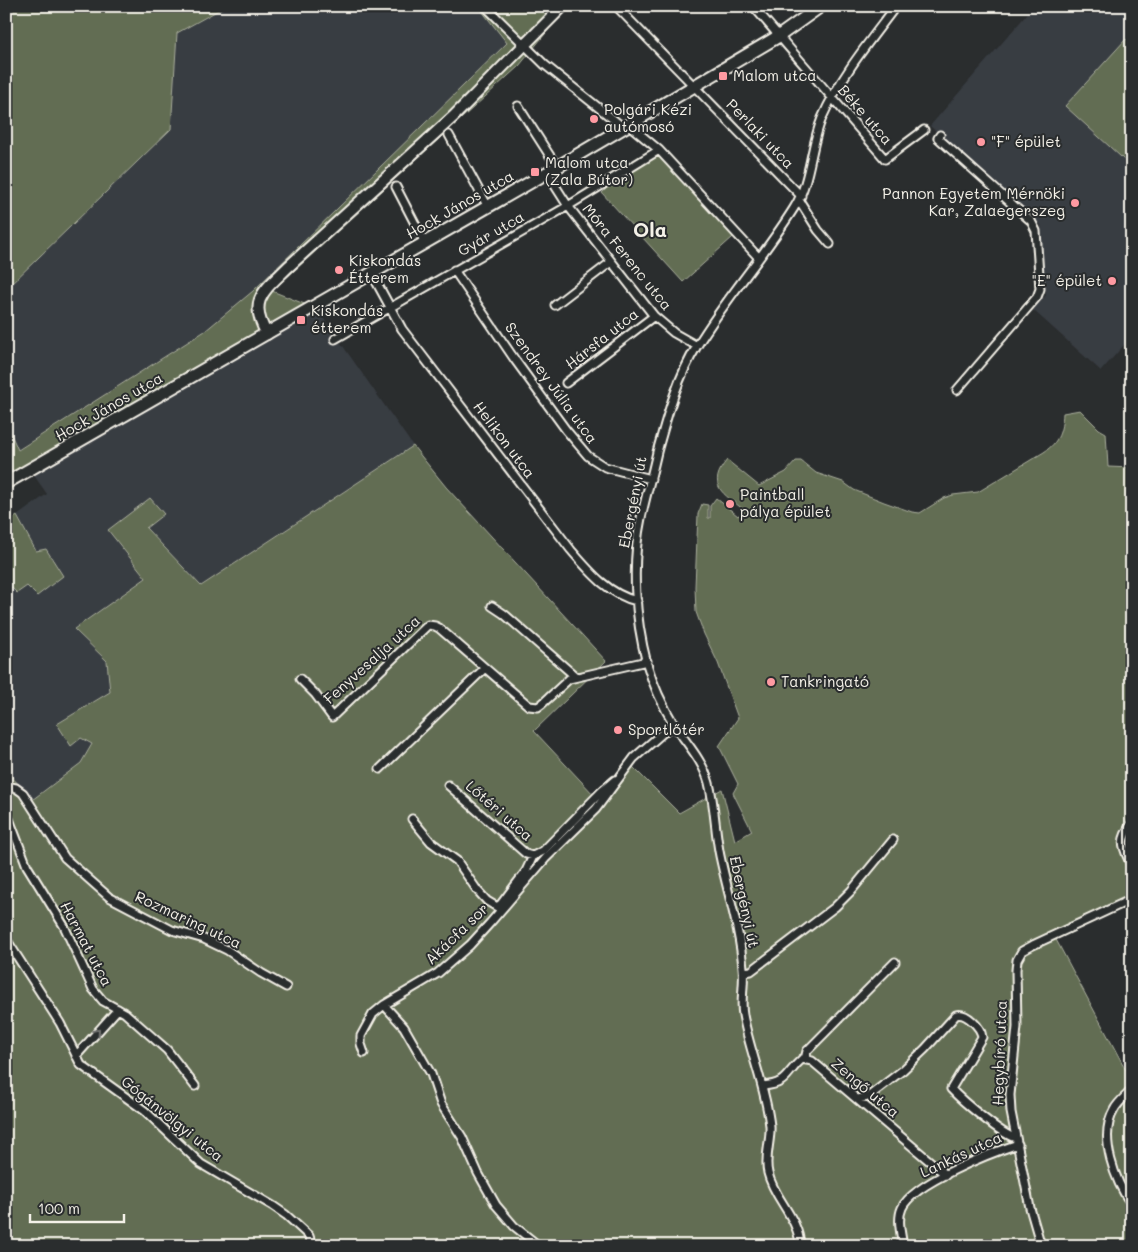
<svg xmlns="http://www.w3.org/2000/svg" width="1138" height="1252" font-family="Mali,sans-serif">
	<rect width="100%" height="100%" fill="#2a2d2e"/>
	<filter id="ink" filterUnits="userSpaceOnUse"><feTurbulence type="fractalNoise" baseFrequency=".02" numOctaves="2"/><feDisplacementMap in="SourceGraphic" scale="10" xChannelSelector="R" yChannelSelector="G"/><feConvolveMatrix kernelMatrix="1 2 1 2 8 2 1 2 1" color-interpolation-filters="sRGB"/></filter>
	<g filter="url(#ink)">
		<path fill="#383c42" d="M226,6H478L508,42L253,291L205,331L17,450L10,432L6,434V289L171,129L177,33Z
			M1034,6H1132V336L1101,371L1033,310L1046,295L1041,225L930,126Z
			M317,309L413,446L201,586L146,528L108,530L146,578L74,629L107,661L110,692L58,724L92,744L81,763L32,800L6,770V582L17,592L36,551L17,516L47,494L33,474Z"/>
		<path fill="#626d53" stroke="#abaf9e" d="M6,6H226L177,33L171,129L6,289Z
			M478,6H571L558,18L519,66L272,291L317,309L6,489V434L10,432L18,450L205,331L253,291L507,43Z
			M1126,39L1132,44V167L1065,106Z
			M658,155L733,237L683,282L602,193L613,182Z
			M1080,410L1099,429L1106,433L1108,467L1132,468V820L1119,841C1125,860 1138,885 1123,901L1053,934L1126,1070L1132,1067V1246H6V770L32,800L81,763L92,744L81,738L71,746L57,724L110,692L107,661L74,629L146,578L108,530L150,498L164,514L146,528L201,586L413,446L446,487L606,661L534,731L595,796L629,763L679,813L722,789L735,841L752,831L733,793L738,784L719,746L738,718L718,663L704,634L696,612L695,587L698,514L702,504L708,505V518H710V506L716,498L738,516L744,510C723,493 706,486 727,460L759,486L786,472L796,461H801L816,473L843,482L854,490L884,502L912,512L920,513L944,498L953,495L978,492L1044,452C1059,442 1062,431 1063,413Z
			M17,516L36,551L46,549L63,576L37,596L27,586L17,593L6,582V524Z"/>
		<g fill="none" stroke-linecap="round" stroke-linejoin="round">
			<g stroke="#f4f1e8" stroke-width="11">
				<path id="street" d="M485,6L545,65L624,128
					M616,6L801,196
					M753,6L885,159L924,130
					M518,106L557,167
					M629,125L659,150L759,258
					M449,135L488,207
					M940,135L938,138L1031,221L1036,231L1040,289L1037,297L957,390
					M547,173L568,206L654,316L674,333L697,346
					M396,187L425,243
					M799,200L818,230L830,244
					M454,270L515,360L566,430L588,456L605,467L651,479
					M372,274L402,329L571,550C589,571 609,595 637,601
					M555,305L611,262
					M335,339L568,206L659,150
					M566,383L654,316
					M492,606L504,614L576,677
					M300,679L315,694L332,717L428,625L435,626L439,628L529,706L538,707L542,704L569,679L647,661
					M380,769L485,668
					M448,785L526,854L533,856
					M6,786L16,788L23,793L65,858L109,897L172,930L204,939L227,950L261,973L286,987
					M6,811L27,866L64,926L93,989L103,1001L125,1013L167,1050L195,1086
					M412,819L431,842L457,861L477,890L487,901L497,907L501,904L526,871L533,856L543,851L601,792L615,780
					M1132,823C1118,843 1123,846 1132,867
					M6,939L60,1023L81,1065L145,1111L201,1164L273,1206L286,1215L309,1236L312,1246
					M744,972L751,971L835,907L851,891L893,840
					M384,1005L404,1027L431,1074L441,1104L462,1137L478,1173L496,1205L514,1226L539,1246
					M364,1053L361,1044V1036L373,1014L384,1005L438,973L470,945L490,923L546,858L596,809L634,758L674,723
					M76,1056L118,1009
					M805,1059L807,1051L895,962
					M763,1086C788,1084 785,1074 802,1059L812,1061L946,1175
					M1132,1090C1126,1096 1118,1102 1114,1110C1098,1137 1115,1182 1132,1205
					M858,1099L868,1097L903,1070L925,1049L956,1015C966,1012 981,1027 982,1037L951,1089C961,1100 1003,1136 1016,1138
					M800,1246C799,1218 774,1199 768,1173C764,1157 771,1142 770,1126C766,1088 750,1053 743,1015C740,1000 745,984 743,968C740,930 728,894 720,856C715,832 715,807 709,783C703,761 687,744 675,726C664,708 653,685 647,664C635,618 631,565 641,518C646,496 652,474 657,452C667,416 677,378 697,346C726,298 764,256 794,208C811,181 810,147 822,118C840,77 869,42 896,6
					M903,1246C901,1234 897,1219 902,1208C913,1183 991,1153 1018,1144
					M1041,1246L1030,1208L1011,1112L1010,1095L1017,1027L1016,970L1017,960L1022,951L1033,945L1132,899"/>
			</g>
			<g stroke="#f4f1e8" stroke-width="14">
				<path id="secondary" d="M267,334C247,300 265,290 288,267L453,117L563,6"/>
			</g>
			<g stroke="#f4f1e8" stroke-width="15">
				<path id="primary" d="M6,483L557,167L779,36L821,6"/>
			</g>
			<use href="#street" stroke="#2a2d2e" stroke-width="7"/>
			<use href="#secondary" stroke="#2a2d2e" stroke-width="10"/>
			<use href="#primary" stroke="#2a2d2e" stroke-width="11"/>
		</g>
		<defs><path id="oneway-chevron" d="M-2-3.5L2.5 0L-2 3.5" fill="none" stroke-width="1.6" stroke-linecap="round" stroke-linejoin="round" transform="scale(1.25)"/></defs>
		<use stroke="#71726f" href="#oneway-chevron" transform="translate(97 1032) rotate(-49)"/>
	</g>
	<g fill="#ff9aa2" stroke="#2a2d2e" stroke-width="2">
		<rect x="718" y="71" width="10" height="10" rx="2.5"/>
		<circle cx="594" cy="119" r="5"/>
		<circle cx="981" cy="142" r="5"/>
		<rect x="530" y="167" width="10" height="10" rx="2.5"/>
		<circle cx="1075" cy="203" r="5"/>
		<circle cx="339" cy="270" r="5"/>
		<circle cx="1112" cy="281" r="5"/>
		<rect x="296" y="315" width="10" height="10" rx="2.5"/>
		<circle cx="730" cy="504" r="5"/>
		<circle cx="771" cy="682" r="5"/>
		<circle cx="618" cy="730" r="5"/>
	</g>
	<g text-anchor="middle" stroke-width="4" stroke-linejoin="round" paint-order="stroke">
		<g font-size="15" fill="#f4f1e8" stroke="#2a2d2e" text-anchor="start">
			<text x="733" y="81">Malom utca</text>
			<text x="604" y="115">Polgári Kézi<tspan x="604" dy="17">autómosó</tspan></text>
			<text x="991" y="147">"F" épület</text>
			<text x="545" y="168">Malom utca<tspan x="545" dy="17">(Zala Bútor)</tspan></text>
			<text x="1065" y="199" text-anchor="end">Pannon Egyetem Mérnöki<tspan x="1065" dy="17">Kar, Zalaegerszeg</tspan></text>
			<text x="349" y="266">Kiskondás<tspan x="349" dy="17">Étterem</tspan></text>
			<text x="1102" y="286" text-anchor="end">"E" épület</text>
			<text x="311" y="316">Kiskondás<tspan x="311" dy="17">étterem</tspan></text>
			<text x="740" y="500">Paintball<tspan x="740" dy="17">pálya épület</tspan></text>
			<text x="781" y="687">Tankringató</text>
			<text x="628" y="735">Sportlőtér</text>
		</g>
		<g font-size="15" fill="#f4f1e8" stroke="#2a2d2e">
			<text transform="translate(865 115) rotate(49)" y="5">Béke utca</text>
			<text transform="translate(760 134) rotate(46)" y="5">Perlaki utca</text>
			<text transform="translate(460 205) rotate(-30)" y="5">Hock János utca</text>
			<text transform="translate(491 234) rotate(-30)" y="5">Gyár utca</text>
			<text transform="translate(627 257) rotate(51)" y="5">Móra Ferenc utca</text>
			<text transform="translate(602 339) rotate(-38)" y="5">Hársfa utca</text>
			<text transform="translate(551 383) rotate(54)" y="5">Szendrey Júlia utca</text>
			<text transform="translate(109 407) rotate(-30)" y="5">Hock János utca</text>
			<text transform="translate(504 440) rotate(53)" y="5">Helikon utca</text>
			<text transform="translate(633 502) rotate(-79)" y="5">Ebergényi út</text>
			<text transform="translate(372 660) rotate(-42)" y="5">Fenyvesalja utca</text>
			<text transform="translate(499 811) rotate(41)" y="5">Lőtéri utca</text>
			<text transform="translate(744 902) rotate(78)" y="5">Ebergényi út</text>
			<text transform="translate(188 920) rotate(25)" y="5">Rozmaring utca</text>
			<text transform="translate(457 934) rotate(-44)" y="5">Akácfa sor</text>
			<text transform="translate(86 944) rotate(62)" y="5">Harmat utca</text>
			<text transform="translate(1000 1053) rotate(-88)" y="5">Hegybíró utca</text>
			<text transform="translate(865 1088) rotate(40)" y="5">Zengő utca</text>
			<text transform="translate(172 1119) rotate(39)" y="5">Gógánvölgyi utca</text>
			<text transform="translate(961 1155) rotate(-25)" y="5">Lankás utca</text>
		</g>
		<g font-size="20" font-weight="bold" fill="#f4f1e8" stroke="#2a2d2e">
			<text x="650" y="237">Ola</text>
		</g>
	</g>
	<rect width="1138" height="1252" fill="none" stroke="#2a2d2e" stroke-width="25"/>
	<rect x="12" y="12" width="1113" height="1227" fill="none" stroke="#f4f1e8" stroke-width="2" filter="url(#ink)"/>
	<path d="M30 1214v8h94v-8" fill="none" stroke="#f4f1e8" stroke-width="2.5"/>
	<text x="38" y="1214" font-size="15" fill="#f4f1e8" stroke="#2a2d2e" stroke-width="4" paint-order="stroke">100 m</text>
</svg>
